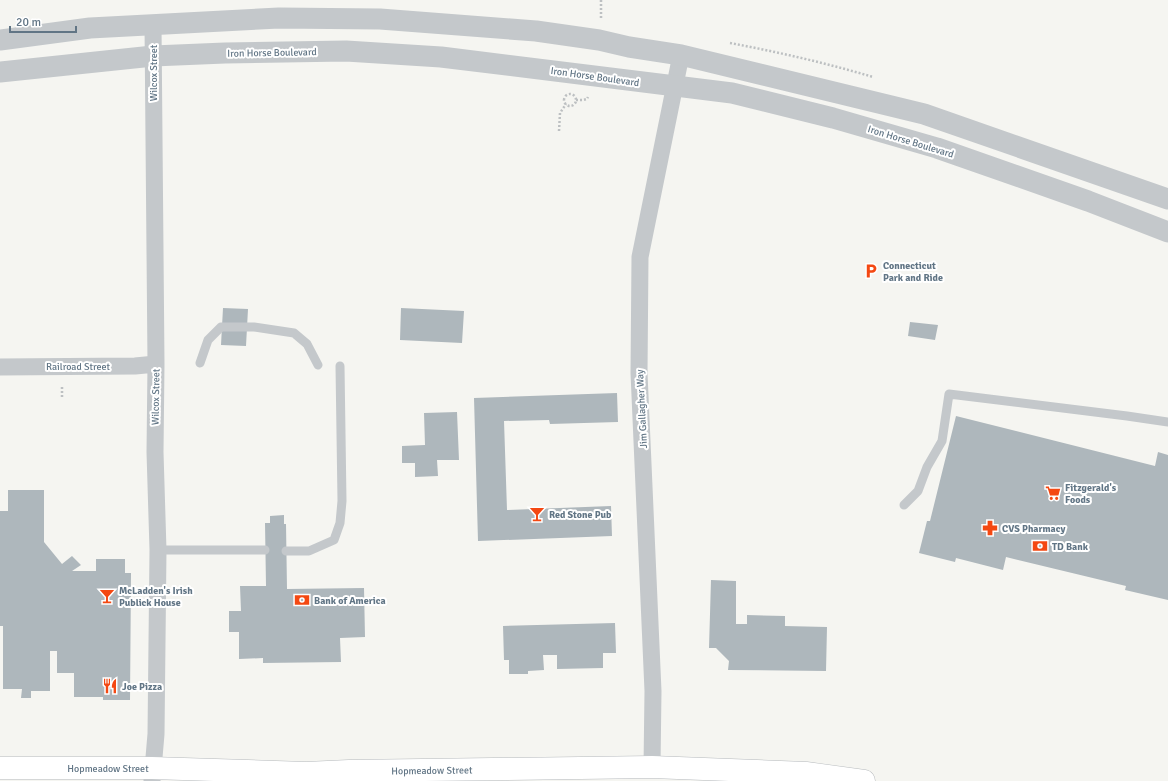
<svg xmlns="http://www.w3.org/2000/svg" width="1168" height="781" font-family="Signika,sans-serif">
	<rect width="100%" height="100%" fill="#f5f5f1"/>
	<path fill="#aeb7bc" d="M223,308L248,309L246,346L221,345Z
		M401,308L464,311L462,343L400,340Z
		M910,322L938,325L935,340L908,336Z
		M617,393L618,422L550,424L549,420L504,421L507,510L611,506L612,536L478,541L474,398Z
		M457,412L459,460H437L438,476L415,477V463H402V446L425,445L424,413Z
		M956,416L1155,466L1158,452L1168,455V600L1125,590L1126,586L1006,557L1003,570L956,558L955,562L919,553L927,521H930Z
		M8,490H44V542L62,564L72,556L81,565L72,571H96V559H125V573H131L130,700H103V697H74V673H57V651H50V691H31V698H21L22,689H3V626H0V511H8Z
		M284,515V524H286L287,589L364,588L365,637L340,638L341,662L263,663V658L239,659V632H229V611H241L240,586H266L265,523H270V516Z
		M711,580L736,581V624H747V615L785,616V626L827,627L826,671L728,670L729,661L716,648H709Z
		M615,623L616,653H603V668L557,669V655H543L544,670L528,671V674H509V660H504L503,626Z"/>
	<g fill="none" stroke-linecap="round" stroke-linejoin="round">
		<g stroke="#b6babd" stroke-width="23">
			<g id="trunk">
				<path id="s1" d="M0,768H152L306,773L349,771L652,767L806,773L864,781"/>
			</g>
		</g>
		<path stroke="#bdc0c2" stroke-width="2.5" stroke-dasharray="2 2" stroke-linecap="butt" d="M601,0V18
			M730,43C778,52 826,63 873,77
			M564 100a6 6 0 1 1 12 0a6 6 0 1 1-12 0Z
			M576,100H583L587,99L588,97
			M559,131L560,113L566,104
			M62,387V398"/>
		<path stroke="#c4c8cb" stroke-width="9" d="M200,363L208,340L221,327H254L294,333L307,344L318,365
			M904,505L918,491L927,467L942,441L949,394L1127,416L1168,422
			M158,550H265
			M286,551H309L334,540L340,523L342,501L340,366"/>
		<path stroke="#c4c8cb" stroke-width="17" d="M0,367L135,366L156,364
			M652,767L653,691L639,373L640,257L681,55
			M152,781L156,734L158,550L155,452L156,364L153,25"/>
		<path stroke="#c4c8cb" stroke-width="21" d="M0,40L90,28L279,18L380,19L536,31L599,40L629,47L681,55L924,114L1168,199
			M0,72L153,56L225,53L346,51L441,57L732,93L833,118L937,148L1088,201L1168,232"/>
		<use href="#trunk" stroke="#fff" stroke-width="22"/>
	</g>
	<defs>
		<g id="parking-bare" transform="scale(1.2)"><path d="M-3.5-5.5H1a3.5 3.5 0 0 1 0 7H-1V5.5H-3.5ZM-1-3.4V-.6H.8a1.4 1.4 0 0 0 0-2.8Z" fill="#f44812" stroke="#fff" stroke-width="2.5" paint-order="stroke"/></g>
		<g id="supermarket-bare" transform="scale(1.2)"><path d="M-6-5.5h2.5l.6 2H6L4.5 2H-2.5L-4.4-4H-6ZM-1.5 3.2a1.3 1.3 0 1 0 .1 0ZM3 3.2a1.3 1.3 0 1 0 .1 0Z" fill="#f44812" stroke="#fff" stroke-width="2.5" paint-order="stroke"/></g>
		<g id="bar-bare" transform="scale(1.2)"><path d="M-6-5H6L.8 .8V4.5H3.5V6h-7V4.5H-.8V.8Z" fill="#f44812" stroke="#fff" stroke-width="2.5" paint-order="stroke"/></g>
		<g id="pharmacy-bare" transform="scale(1.2)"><path d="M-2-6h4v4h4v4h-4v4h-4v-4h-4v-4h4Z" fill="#f44812" stroke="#fff" stroke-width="2.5" paint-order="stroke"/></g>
		<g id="bank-bare" transform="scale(1.2)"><path d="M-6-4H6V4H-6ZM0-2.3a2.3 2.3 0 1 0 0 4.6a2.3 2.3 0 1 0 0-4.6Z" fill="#f44812" stroke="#fff" stroke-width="2.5" paint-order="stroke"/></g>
		<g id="restaurant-bare" transform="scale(1.2)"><path d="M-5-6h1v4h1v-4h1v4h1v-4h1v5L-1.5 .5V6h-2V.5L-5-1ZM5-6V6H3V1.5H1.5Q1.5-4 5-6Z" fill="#f44812" stroke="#fff" stroke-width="2.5" paint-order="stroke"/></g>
	</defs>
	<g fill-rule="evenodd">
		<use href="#parking-bare" x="871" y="271"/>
		<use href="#supermarket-bare" x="1053" y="493"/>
		<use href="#bar-bare" x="537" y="514"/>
		<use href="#pharmacy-bare" x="990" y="528"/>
		<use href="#bank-bare" x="1040" y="546"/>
		<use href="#bar-bare" x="107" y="596"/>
		<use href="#bank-bare" x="302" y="600"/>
		<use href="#restaurant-bare" x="110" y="686"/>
	</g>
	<g text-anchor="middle" stroke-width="4" stroke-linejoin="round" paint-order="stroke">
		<g font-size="10" fill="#617585" stroke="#fff">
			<text transform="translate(272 52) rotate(-1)" y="4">Iron Horse Boulevard</text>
			<text transform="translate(153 73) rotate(-90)" y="4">Wilcox Street</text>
			<text transform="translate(595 76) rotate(8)" y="4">Iron Horse Boulevard</text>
			<text transform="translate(911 141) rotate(17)" y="4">Iron Horse Boulevard</text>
			<text x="78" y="370">Railroad Street</text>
			<text transform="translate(155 397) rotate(-89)" y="4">Wilcox Street</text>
			<text transform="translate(641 409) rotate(-93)" y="4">Jim Gallagher Way</text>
			<text dy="4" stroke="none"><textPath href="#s1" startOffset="108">Hopmeadow Street</textPath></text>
			<text dy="4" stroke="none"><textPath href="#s1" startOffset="432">Hopmeadow Street</textPath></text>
		</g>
		<g font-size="10" font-weight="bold" fill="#617585" stroke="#fff" text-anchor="start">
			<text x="883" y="269">Connecticut<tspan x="883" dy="12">Park and Ride</tspan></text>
			<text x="1065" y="491">Fitzgerald's<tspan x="1065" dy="12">Foods</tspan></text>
			<text x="549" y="518">Red Stone Pub</text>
			<text x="1002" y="532">CVS Pharmacy</text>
			<text x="1052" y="550">TD Bank</text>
			<text x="119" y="594">McLadden's Irish<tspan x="119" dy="12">Publick House</tspan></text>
			<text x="314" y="604">Bank of America</text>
			<text x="122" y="690">Joe Pizza</text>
		</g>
	</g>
	<path d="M10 26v6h66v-6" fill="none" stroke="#617585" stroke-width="2"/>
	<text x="16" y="26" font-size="12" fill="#617585" stroke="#ffffff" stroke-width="3" paint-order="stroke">20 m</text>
</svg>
